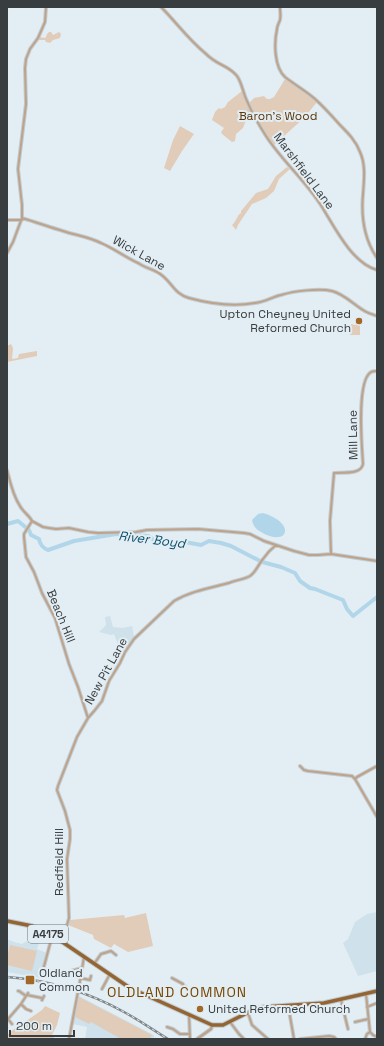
<svg xmlns="http://www.w3.org/2000/svg" width="384" height="1046" font-family="'Space Grotesk',sans-serif">
	<rect width="100%" height="100%" fill="#e3eef4"/>
	<path fill="#cfe1eb" d="M110,616L113,627L122,628L132,626L134,637L122,655L114,634L111,635L99,632L106,625L105,617Z
		M377,912V971L358,976L343,943L348,939L355,922L367,914Z
		M7,939L14,942L22,944L27,941L39,943L37,949L47,953L40,978L7,972Z
		M79,996L154,1035V1039H85L87,1027L73,1024Z"/>
	<path fill="#e0ccb8" d="M49,32H51L53,35L59,32L61,34L60,38L53,40L50,43L46,42L45,40H37L39,37L45,38L46,37L47,34Z
		M285,79L317,102L304,118L274,145L268,137L255,114L250,116L246,120L243,128L236,134L235,141L232,142L222,134L221,132L224,128L212,120L215,112L219,108L221,109L225,107L228,102L242,91L248,104L254,98L264,96L267,99H270L274,97Z
		M180,126L194,134L182,151L170,171L164,168L173,140Z
		M287,167L290,169L279,179L274,191L266,198L252,204L238,225L236,230L232,225C236,222 237,215 241,213V211L256,193L268,189L276,176Z
		M358,323H360V335H350L351,324L355,325Z
		M11,344L13,348L12,359L18,358L19,354L37,351V356L7,362V346Z
		M146,913L153,946L128,952L114,944L111,948L94,939L93,935L68,925L70,920L124,915L125,918Z
		M10,945L37,951L32,971L7,965V958Z
		M79,997L152,1035L150,1039H121L91,1022L89,1024L75,1017Z
		M45,1006L60,1013L57,1025L52,1035L55,1039H9L7,1037V1035L13,1030L42,1010Z"/>
	<path fill="#b2d6e9" d="M263,513C297,523 288,548 261,532C256,529 253,526 252,520L258,514Z"/>
	<g fill="none" stroke-linecap="round" stroke-linejoin="round">
		<path stroke="#b2d6e9" stroke-width="4" d="M7,524L18,521L29,530L31,535L39,539C40,545 43,548 48,550L74,541L116,534L148,536L157,542L168,540L176,544L185,542L201,545L209,541L221,543L231,546L262,562L281,567L295,573L300,581L310,588L315,589L343,600L347,609L353,616L377,597V598"/>
		<g stroke="#c1cbd0" stroke-width="4">
			<path id="minor" d="M161,7C176,22 188,39 205,53C210,58 216,62 222,65C228,68 233,71 237,76C242,83 243,93 247,101C252,113 259,125 266,136C282,161 306,181 322,207C335,228 352,263 377,270
				M280,7C280,11 281,16 280,20C279,23 277,26 277,29C274,43 274,67 285,77C295,85 306,91 315,99C324,107 332,116 340,125C348,133 356,141 360,152C366,165 364,180 363,194C361,216 364,239 377,258
				M22,218C36,222 49,227 63,231C75,235 89,237 101,243C113,248 125,257 138,263C144,267 151,269 157,272C171,279 173,294 189,298C211,304 233,307 255,303C265,302 272,297 281,295C294,291 319,288 332,291C344,294 353,304 363,310C367,313 372,314 377,316
				M7,220H22
				M7,253L13,242L22,218V205L18,169L26,104L25,68L26,59L30,49L38,38L45,22L46,7
				M7,470C10,482 13,496 20,506C23,512 29,515 32,521
				M32,521L43,527L49,528L56,529L69,528L88,532L98,533L136,532L147,530L198,529L244,533L250,534L264,541L294,551L309,555H318L331,554L377,561
				M32,521L24,534V537L26,557L34,572L42,593L55,618L69,664L78,687L88,718
				M331,554L330,521L334,473C343,472 361,475 363,464C362,448 356,381 371,372C373,371 375,371 377,371
				M300,766L304,770L308,771L352,776L355,779L377,817
				M355,779L357,777L377,766
				M58,938L67,925L69,918L67,859L70,839V830L65,811L57,790L58,786L77,737L88,718L95,710L102,701L109,681L120,663L125,652L134,639L174,601C191,591 210,588 229,583C235,580 243,580 250,576C256,572 258,565 263,559C267,553 271,549 276,545
				M94,964L101,954L111,951L116,955
				M71,971L82,968
				M50,974V973L44,971L43,970L50,944L53,937
				M80,978L90,980L91,976
				M172,978L183,984V986L186,987
				M79,987L84,957
				M102,989L110,974
				M18,991H19L26,996
				M366,994L370,1032L373,1035L377,1037
				M27,995L42,998
				M42,1000L44,996
				M341,1000L348,1029
				M21,1004L26,1009L31,1011
				M288,1005L294,1039
				M367,1007L377,1003
				M248,1013L252,1025L268,1039
				M189,1014L190,1039
				M8,1019L21,1004L28,993
				M8,1019L12,1024
				M230,1022L239,1034L244,1039
				M355,1022L368,1019
				M167,1027L173,1029L180,1034H190
				M69,1039L77,997
				M300,1039L329,1036L334,1037L336,1039
				M365,1039L367,1034L370,1032"/>
		</g>
		<g stroke="#c1cbd0" stroke-width="4.5">
			<path id="tertiary" d="M197,1039L211,1029L212,1025"/>
		</g>
		<g stroke="#c1cbd0" stroke-width="5.5">
			<path id="primary" d="M7,921L32,926L41,930L58,939L130,988L212,1025H223L255,1009L264,1007L324,1003L377,991"/>
		</g>
		<use href="#minor" stroke="#bea38a" stroke-width="2"/>
		<use href="#tertiary" stroke="#bea38a" stroke-width="2.5"/>
		<use href="#primary" stroke="#946533" stroke-width="3.5"/>
		<g stroke="#80878b" stroke-width="2.5">
			<path id="rail" d="M7,977C48,980 88,992 124,1012C139,1020 153,1030 168,1039"/>
		</g>
		<use href="#rail" stroke="#e3eef4" stroke-width="1" stroke-dasharray="3" stroke-linecap="butt"/>
		<g stroke="#c1cbd0" stroke-width="4" stroke-linecap="butt">
			<path id="minor-bridge" d="M77,997L79,987"/>
		</g>
		<use href="#minor-bridge" stroke="#bea38a" stroke-width="2"/>
	</g>
	<g fill="#a16826" stroke="#e3eef4" stroke-width="1.5">
		<circle cx="359" cy="321" r="4"/>
		<rect x="25" y="975" width="10" height="10" rx="2"/>
		<circle cx="200" cy="1009" r="4"/>
	</g>
	<g text-anchor="middle" stroke-width="4" stroke-linejoin="round" paint-order="stroke">
		<rect fill="#e3eef4" stroke="#6b7275" stroke-width="1" x="28" y="925" width="40" height="18" rx="3"/>
		<g font-size="11" font-weight="bold" fill="#383d3f">
			<text x="48" y="938">A4175</text>
		</g>
		<g font-size="12" fill="#5c380c" stroke="#e3eef4">
			<text x="278" y="120">Baron's Wood</text>
		</g>
		<g font-size="12" fill="#383d3f" stroke="#e3eef4">
			<text transform="translate(304 171) rotate(53)" y="4">Marshfield Lane</text>
			<text transform="translate(139 253) rotate(29)" y="4">Wick Lane</text>
			<text transform="translate(353 435) rotate(-91)" y="4">Mill Lane</text>
			<text transform="translate(61 616) rotate(68)" y="4">Beach Hill</text>
			<text transform="translate(106 671) rotate(-61)" y="4">New Pit Lane</text>
			<text transform="translate(59 862) rotate(-90)" y="4">Redfield Hill</text>
		</g>
		<g font-size="12" fill="#383d3f" stroke="#e3eef4" text-anchor="start">
			<text x="351" y="318" text-anchor="end">Upton Cheyney United<tspan x="351" dy="14">Reformed Church</tspan></text>
			<text x="39" y="977">Oldland<tspan x="39" dy="14">Common</tspan></text>
			<text x="208" y="1013">United Reformed Church</text>
		</g>
		<g font-size="13" font-style="italic" fill="#0d506b" stroke="#e3eef4">
			<text transform="translate(152 539) rotate(7)" y="5">River Boyd</text>
		</g>
		<g font-size="14" letter-spacing="1" fill="#774500" stroke="#e3eef4">
			<text x="177" y="997">OLDLAND COMMON</text>
		</g>
	</g>
	<rect width="384" height="1046" fill="none" stroke="#383d3f" stroke-width="16"/>
	<path d="M10 1030v6h64v-6" fill="none" stroke="#383d3f" stroke-width="2"/>
	<text x="16" y="1030" font-size="12" fill="#383d3f" stroke="#e3eef4" stroke-width="3" paint-order="stroke">200 m</text>
</svg>
